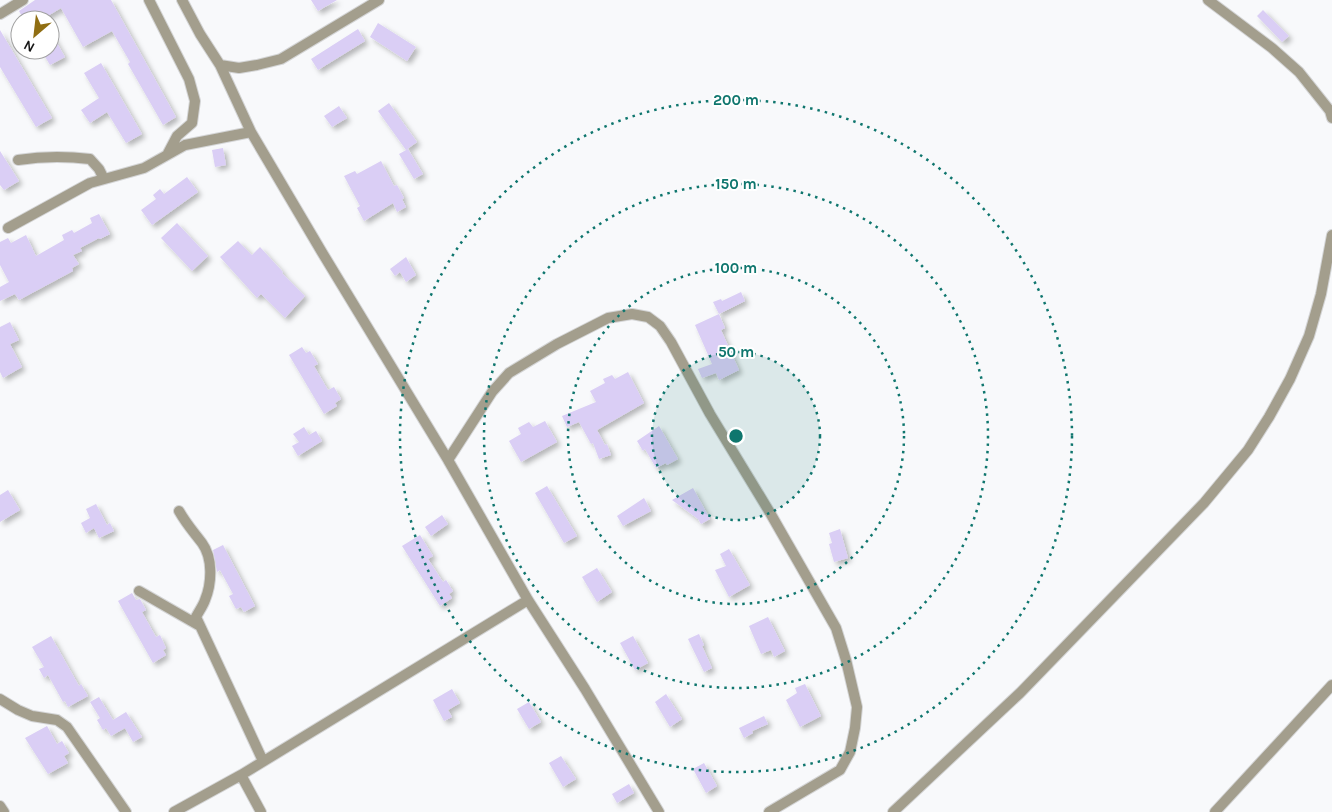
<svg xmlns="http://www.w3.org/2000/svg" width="1332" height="812" font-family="Karla,sans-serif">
	<defs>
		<filter id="shadow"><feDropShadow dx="3.5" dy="3.5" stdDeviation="2.5" flood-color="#0004"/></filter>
	</defs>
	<rect width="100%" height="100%" fill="#f8f9fb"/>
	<path fill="#dacef5" filter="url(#shadow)" d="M35,0H111L176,117L163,125L128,64L130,62L112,31L83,47L61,8L41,20H24L19,11Z
		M311,0H337L318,11Z
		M1263,10L1289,36L1282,42L1257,16Z
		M378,23L416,47L407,61L370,37Z
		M358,29L365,41L318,70L311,59Z
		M0,30L52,118L36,127L0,67Z
		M50,31L65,57L50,65L41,50H50Z
		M101,63L142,134L126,143L107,112L90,123L81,110L99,98L84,73Z
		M389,103L417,142L406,150L378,111Z
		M339,106L347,118L332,127L324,116Z
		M223,148L226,165L215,167L212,150Z
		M408,149L423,174L414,179L399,154Z
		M0,151L19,181L4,190L0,185Z
		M381,161L394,186L397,185L404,198L402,199L406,207L397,212L393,203L364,221L357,208L360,206L344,176L355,171L357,174Z
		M187,177L198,192L152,225L141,210L156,199L153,195L160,189L164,194Z
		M99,214L110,234L100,239L99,238L80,248L82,251L73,255L79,264L72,268L73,271L19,300L15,294L0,301V287L9,282L0,265V242L8,238L11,243L26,235L36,256L64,240L62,235L72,230L74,233L92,223L90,218Z
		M177,223L208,256L192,271L161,238Z
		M238,241L252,255L260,247L283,272L282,273L305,296L285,318L261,294L257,298L220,257Z
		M406,257L416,275L406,282L400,272L395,276L390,269Z
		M741,292L745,301L719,314L713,302L721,299L722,301Z
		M719,314L725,328L721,330L739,370L719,380L716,373L702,378L698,369L712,364L695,325Z
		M10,322L19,340L10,344L22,367L3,378L0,372V327Z
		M302,347L306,353L310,351L318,364L314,366L328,390L334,387L341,399L335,403L337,406L324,414L289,355Z
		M628,372L644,403L597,430L605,445L607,444L611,455L599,459L593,443L591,444L579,422L567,427L562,416L596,402L590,391L605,383L603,379L612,375L615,379Z
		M545,421L557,442L521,462L509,441L521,434L518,428L529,422L533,427Z
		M659,426L678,459L667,465L666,463L656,468L645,449L643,451L637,441Z
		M304,427L309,435L316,431L322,441L298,456L292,446L299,442L293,434Z
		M547,486L577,536L564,543L535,493Z
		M693,488L710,519L701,524L698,519L672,500Z
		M8,490L20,510L0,522V495Z
		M644,498L651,511L623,526L617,516Z
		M96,504L107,525L110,523L114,531L99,538L94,528L86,533L81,523L90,518L86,509Z
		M442,515L448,524L431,536L425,527Z
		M840,529L848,558L834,562L829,544L832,543L829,533Z
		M420,535L433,556L428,559L443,582L446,580L453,591L449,594L452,598L440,606L402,546Z
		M223,545L255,606L244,612L241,607L236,609L229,596L233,594L220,570L217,572L213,550Z
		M729,549L750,585L729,597L715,570L726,566L720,554Z
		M597,568L612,592L597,602L582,577Z
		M132,593L136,600L140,599L146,610L142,612L156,637L160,635L166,648L163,650L166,655L153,663L118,601Z
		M768,617L785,651L774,657L771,650L761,654L749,626Z
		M699,634L704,645L702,646L712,668L704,672L688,639Z
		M51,636L79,686L81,684L88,696L68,707L65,701L63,702L48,675L44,678L39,669L44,667L32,647Z
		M633,636L648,663L635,670L620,643Z
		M805,684L821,716L800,727L786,700L797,693L795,688Z
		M452,689L460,703L448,710L452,717L444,721L433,700Z
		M666,694L682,719L670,727L655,702Z
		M99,697L113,720L126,712L142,737L133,742L125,728L111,736L106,728L103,730L97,720L100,718L90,702Z
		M529,702L541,722L529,729L517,709Z
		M764,716L768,724L752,731L753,733L744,738L739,728Z
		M47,726L57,744L62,741L69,753L64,756L68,763L48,774L25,738Z
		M561,756L576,779L563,787L549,763Z
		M704,763L717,786L706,793L693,769Z
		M629,784L634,793L617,803L612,794Z"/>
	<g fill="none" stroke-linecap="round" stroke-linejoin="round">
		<g stroke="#d4d5d6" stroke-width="12">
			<path id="minor" d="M149,0L189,79L195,101L192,123L177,136L167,155
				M182,0L200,34L220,65L251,132L323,254L448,460L528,600L585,689L659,812
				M1208,0L1272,48L1299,72L1330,111L1332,118
				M0,14L23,0
				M220,65L239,68L257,65L281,59L379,0
				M18,160C43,156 66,156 90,159L99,169L104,179
				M8,228L90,183L144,168L185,145L251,132
				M448,460L492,392L509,373L557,344L608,318L632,314L648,317L660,326L671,342L710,414L769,511L836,628L846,660L857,707L855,728L850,752L840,770L769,812
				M179,511C187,525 193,531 202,543C213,558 212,583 205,600C203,606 199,611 196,617L263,761
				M139,591L200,626
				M0,699L18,710L32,716L57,720L67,727L126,812
				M241,775L261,812
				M0,806L4,812
				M174,812L241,775L528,600
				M893,812L1020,693L1204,503L1248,450L1269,417L1290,379L1309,336L1321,294L1332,235
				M1215,812L1332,685"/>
		</g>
		<use href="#minor" stroke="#a39e8d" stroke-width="10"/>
	</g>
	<circle cx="736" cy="436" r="84" fill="#0f766e" fill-opacity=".12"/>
	<g fill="none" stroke="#0f766e" stroke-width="2.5" stroke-dasharray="2.5 5">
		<circle cx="736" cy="436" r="84"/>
		<circle cx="736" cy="436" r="168"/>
		<circle cx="736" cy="436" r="252"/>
		<circle cx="736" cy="436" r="336"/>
	</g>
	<circle cx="736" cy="436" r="8" fill="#0f766e" stroke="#fff" stroke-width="2.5"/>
	<g font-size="15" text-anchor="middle" font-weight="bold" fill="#0f766e" stroke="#fff" stroke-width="4" stroke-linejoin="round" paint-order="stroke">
		<text x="736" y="105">200 m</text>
		<text x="736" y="189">150 m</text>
		<text x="736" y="273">100 m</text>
		<text x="736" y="357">50 m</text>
	</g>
	<g transform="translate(35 35) rotate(208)"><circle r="24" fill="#ffffff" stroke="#a1a1a1"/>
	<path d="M0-4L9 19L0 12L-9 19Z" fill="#906e13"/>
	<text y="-8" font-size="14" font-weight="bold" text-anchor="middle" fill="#151515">N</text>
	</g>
</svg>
